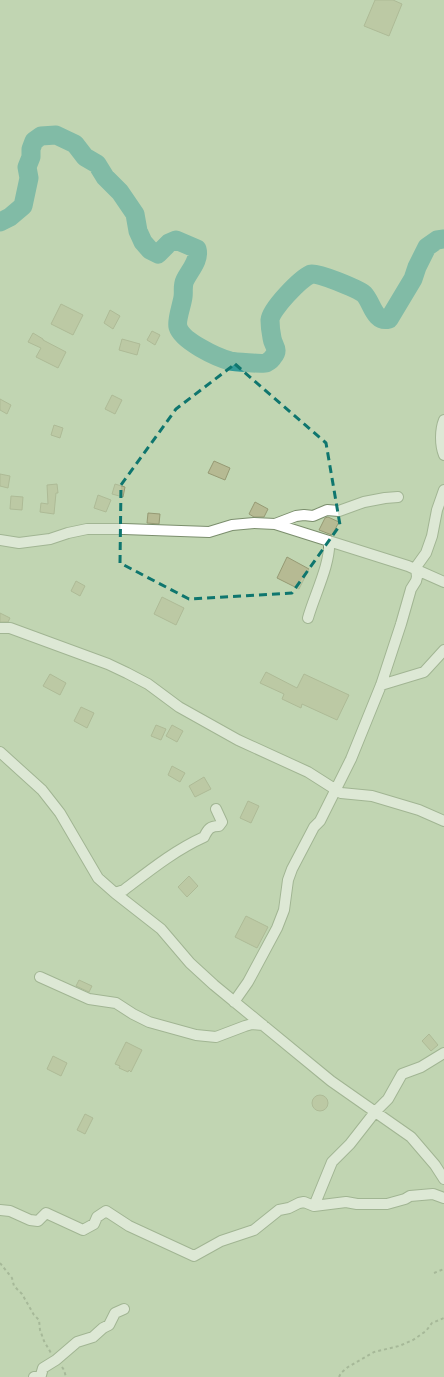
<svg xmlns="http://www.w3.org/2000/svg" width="444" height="1377" font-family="'Work Sans',sans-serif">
	<rect width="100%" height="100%" fill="#c1d6b2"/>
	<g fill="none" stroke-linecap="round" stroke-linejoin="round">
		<path stroke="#339b98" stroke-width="19" d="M0,222L10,217L23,206L29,178L27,167L31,157V149L34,141L41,136L56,135L75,144L85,157L97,164L105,177L120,192L135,214L138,231L143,242L150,250L158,254L169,243L176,240L197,249C200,260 190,270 185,280C182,286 184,291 183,297C182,305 176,320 178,327C182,341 216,357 230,361C234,362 263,364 266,363C268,362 272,359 273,357C280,349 273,346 272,338C271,333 270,326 270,320C271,309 300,279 311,274C317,272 358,289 364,294C372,302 374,323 389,319L413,279L417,267L427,247L437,240L444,239"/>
	</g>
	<path fill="#b6ba93" stroke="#969a74" d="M375,0H393L402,4L389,36L364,26Z
		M61,304L83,315L73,335L51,324Z
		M110,310L120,316L113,329L104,323Z
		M152,331L160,335L155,345L147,340Z
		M33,333L43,339V340L66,352L58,368L36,357L41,348L28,342Z
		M122,339L140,344L137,355L119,350Z
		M112,395L122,400L115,414L105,409Z
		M0,399L11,405L7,414L0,410Z
		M54,425L63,428L60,438L51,435Z
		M214,461L230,468L225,480L208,473Z
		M0,474L10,476L8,488L0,486Z
		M57,484L58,493H56L54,514L40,512L41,503L48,504L47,485Z
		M115,484L125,487L123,497L112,494Z
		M98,495L111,500L106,512L94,508Z
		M11,496L23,497L22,510L10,509Z
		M255,502L268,509L264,517H254L249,514Z
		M148,513L160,514L159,524L147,523Z
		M328,517L339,522L332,535L319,530L325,518Z
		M287,557L309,569L299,589L277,578Z
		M76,581L85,586L80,596L71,591Z
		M162,597L184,608L176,625L154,614Z
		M0,613L10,618L8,622H0Z
		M266,672L297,688L304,674L349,695L337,720L302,704L301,708L282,699L284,694L260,683Z
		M50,674L66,683L60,695L43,686Z
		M81,707L94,713L87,728L74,721Z
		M156,725L166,729L161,740L151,736Z
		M172,725L183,731L177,742L166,736Z
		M172,766L185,773L180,782L168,775Z
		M204,777L211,789L195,797L189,786Z
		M248,801L259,806L251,823L240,818Z
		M189,876L198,886L187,897L178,887Z
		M246,916L268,927L257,948L235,937Z
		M79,980L92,986L89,992L76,986Z
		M429,1034L438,1045L431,1051L422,1041Z
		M126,1042L142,1050L131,1072L129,1070L128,1072L119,1068L120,1066L115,1064Z
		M53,1056L67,1063L61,1076L47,1069Z
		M312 1103a8 8 0 1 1 16 0a8 8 0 1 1-16 0Z
		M85,1114L93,1118L85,1134L77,1130Z"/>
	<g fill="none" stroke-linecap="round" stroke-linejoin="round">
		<g stroke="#7b8e6d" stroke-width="12">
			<path id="minor" d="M444,420C440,430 440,445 444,455
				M275,524L296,516L304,515L313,516L327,510L339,511L364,502L385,498L398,497
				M0,540L19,543L50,539L68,533L87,529H124L209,532L232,525L254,523L275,524L408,566L444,582
				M308,618C314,596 331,563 329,541
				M0,628H10L108,664L127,673L148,684L179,707L238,740L308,772L341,793L372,796L419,810L444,821
				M381,685L424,672L444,650
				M0,752L42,790L60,813L98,878L115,893L161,929L190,963L214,985L331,1081L411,1137L435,1165L444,1179
				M115,893L124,890C149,871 175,850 204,837C208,829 210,826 219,826L222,822L216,809
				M40,977L89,999L116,1003L133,1014L149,1022L196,1035L216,1037L245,1026L252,1024L263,1025
				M234,1002L248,982L277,928L284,910L288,880L292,869L314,827L320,821L351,759L381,685L401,624L411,589L416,581L417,577L416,567L426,553L432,536L437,510L444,490
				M314,1206L332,1162L350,1144L375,1112L388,1099L402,1074L421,1067L444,1053
				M0,1210L10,1211L30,1220L38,1221L46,1213L83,1230L94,1224L97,1217L106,1211L129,1226L194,1256L221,1241L254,1230L279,1210L289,1208L299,1203L304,1202L314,1206L346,1202L357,1204H387L405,1199L410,1196L433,1194L444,1198
				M34,1377L41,1375L43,1368L56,1360L77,1342L93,1337L103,1328L109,1325L115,1313L124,1309"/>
		</g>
		<path stroke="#859579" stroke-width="2" stroke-dasharray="3 3" stroke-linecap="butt" d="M0,1263L12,1278L14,1286L22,1294L34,1315L39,1320L40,1330L44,1341L51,1353
			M434,1273L444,1269
			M62,1367L64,1370L66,1377
			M339,1377L341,1373L348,1367L374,1352L399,1346L413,1340L426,1331L432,1323L444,1318"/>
		<use href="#minor" stroke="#fff" stroke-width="10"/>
	</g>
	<path d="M0 0H444V1377H0ZM235,364L326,443L340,525L292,593L189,599L120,563L121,485L176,409Z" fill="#c1d6b2" fill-opacity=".55" fill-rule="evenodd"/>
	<path fill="none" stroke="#0f766e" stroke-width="3" stroke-dasharray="8 5" stroke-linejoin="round" d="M235,364L326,443L340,525L292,593L189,599L120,563L121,485L176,409Z"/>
</svg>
